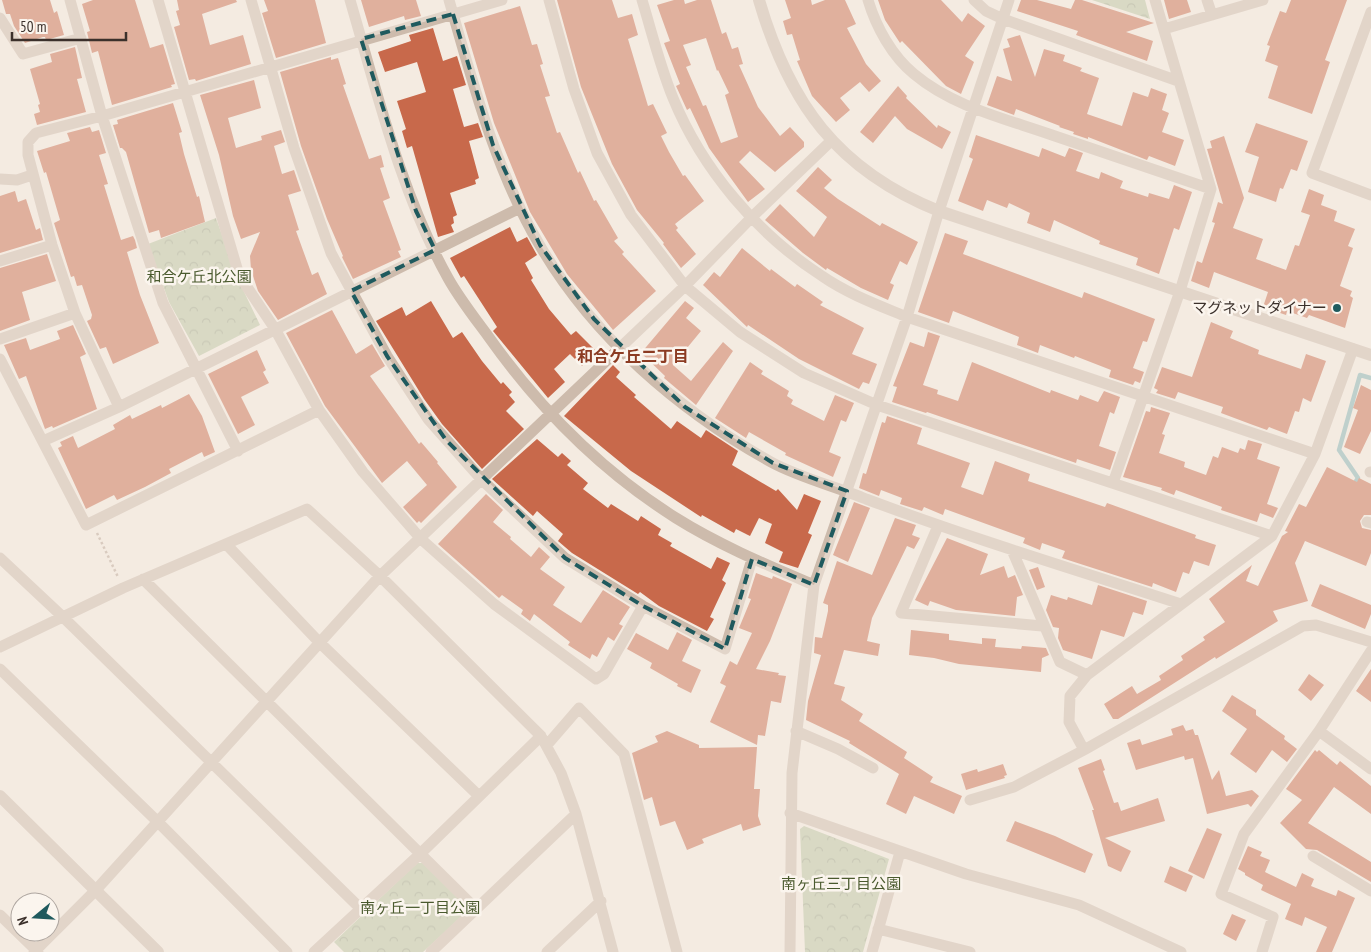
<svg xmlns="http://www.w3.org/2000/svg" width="1371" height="952" font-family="'PT Sans Narrow','Noto Sans JP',sans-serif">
	<defs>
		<pattern id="park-crowns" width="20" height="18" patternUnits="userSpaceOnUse" patternTransform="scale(1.25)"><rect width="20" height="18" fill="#b8c4a0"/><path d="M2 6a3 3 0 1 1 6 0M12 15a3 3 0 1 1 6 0" fill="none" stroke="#97a083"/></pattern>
	</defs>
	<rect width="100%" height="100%" fill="#f4ebe1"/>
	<path fill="url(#park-crowns)" d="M1092,0H1145L1150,19Z
		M216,218L237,277L260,325L199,356L169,302L148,244Z
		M804,826L889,859L863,952H805L800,829Z
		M417,863H425L467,903V912L423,952H344L334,942Z"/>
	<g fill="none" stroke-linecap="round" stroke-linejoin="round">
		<path stroke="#7fb0b2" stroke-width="4.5" d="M1353,486L1358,478L1339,450L1360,375L1371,378"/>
	</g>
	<path fill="#c8694b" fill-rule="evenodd" d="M2,0H50L54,13L57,11L64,35L46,40L45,37H43L25,43L14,26L10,14H6Z
		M93,0H135L150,48L163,44L175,84L171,85L172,87L112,105L98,51L92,53L87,32L90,31L82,4Z
		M177,0H236L237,2L202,14L210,45L243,35L251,64L196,81L195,79L189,80L174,27L180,25L176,11L179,10Z
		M264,0H315L326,43L276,58L262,13L268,11Z
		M361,0H416L421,16L405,20L404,16L369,27Z
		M557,0H612L618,18L632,14L638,35L628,39L648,106L653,104L667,133L661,136L669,152L683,176L685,175L704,201L675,224L678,228L676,230L696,254L681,268L663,244L664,243L637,210L612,164L581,87Z
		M674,0H684L685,4L697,0H711L722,34L726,32L732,49L738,47L743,64L739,65L758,107L780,136L790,127L804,142V147L775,172L750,151L739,162L765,189L748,202L709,148L690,108L687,110L676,86L680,84L664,43L670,41L657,5ZM706,38L717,71L718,70L729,93L725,95L738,137L721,143L706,105L703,106L686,67L691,65L683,45Z
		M785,0H811L812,5L825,0H845L856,24L847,28L866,64L881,81L869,92L860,82L840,98L850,110L836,122L812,96L797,61L800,60L792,34L787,35L783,21L791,18Z
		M878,0H941L962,22L968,13L985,26L965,56L974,62L961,94L946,86L902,41L900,43L885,20Z
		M1021,0H1037L1071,9L1075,0H1082L1154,23L1126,32L1153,41L1147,61L1076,35L1078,31L1017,11Z
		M1164,0H1187L1191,12L1169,19Z
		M1291,0H1347L1325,60L1330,62L1312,114L1268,98L1278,66L1265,61L1270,46L1267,45L1280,11L1286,13Z
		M520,6L532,45L537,44L543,64L540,65L550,96L545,97L557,133L560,132L578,173L580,171L594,201L596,200L618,238L614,241L624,252L622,254L656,291L613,330L567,274L530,212L494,123L464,23Z
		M433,28L443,61L457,56L466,85L453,89L464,127L478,123L483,137L469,141L479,178L475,180L476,184L450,193L457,215L453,217L454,223L451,225L454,232L438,237L412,146L407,148L402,131L406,129L397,101L426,92L417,62L385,72L378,52L411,41L409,35Z
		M1020,35L1035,77L1044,49L1065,55L1063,61L1082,68L1080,71L1099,78L1087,114L1122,126L1133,92L1148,97L1151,88L1167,94L1162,110L1169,113L1162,132L1184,140L1175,166L1149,156L1147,160L1088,137V139L1073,134L1074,132L1059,127L1060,126L1016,109L1014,115L987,105L997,76L1012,81L1003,49L1010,47L1007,39Z
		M75,47L82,78L77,79L86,112L37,125L34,114L40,112L38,105L40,104L30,69L52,62L50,54Z
		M331,57V60L338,58L346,84L343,85L369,159L381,155L384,167L380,168L390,198L383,201L401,250L398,251L401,257L353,279L342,257L343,256L327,219L301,146L280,72Z
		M254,80L261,108L228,118L236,148L262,140L261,136L281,130L285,142L274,146L282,174L294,170L301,191L288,195L299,230L296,231L312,275L318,272L327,294L278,320L258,291L251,270L250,256L260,232L241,239L233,216L219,155L200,95Z
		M898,86L907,96L906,98L937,128L938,125L951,132L942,149L907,129L895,116L873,143L860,132Z
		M173,103L182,132L179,133L184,154L197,197L199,196L205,222L161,238L159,230L149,233L126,152L122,148H120L113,125L118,124L117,120Z
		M1256,123L1308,141L1297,171L1291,169L1283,189L1280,188L1276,202L1248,192L1259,157L1245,152Z
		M90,127L92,132L99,130L106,153L99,155L108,184L104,185L121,240L133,236L135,240L137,248L127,252L140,295L159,343L113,364L106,347L100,349L87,321L91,319L92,315L82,285L77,286L74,276L71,277L54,223L60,220L46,172L44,173L37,151L70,141L67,133Z
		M976,135L1039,157L1042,148L1065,157L1069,148L1083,153L1076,171L1099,179L1101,172L1123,181L1120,188L1148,197L1149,193L1169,199L1174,185L1192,192L1179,230L1174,228L1159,274L1136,265L1138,258L1099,244L1100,241L1054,220L1050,232L1027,223L1030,213L1009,203L1007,208L987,200L983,211L958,201L973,159L969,157Z
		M1224,136L1244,198L1233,228L1263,239L1256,259L1286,270L1295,245L1299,246L1310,215L1301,212L1309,189L1324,195L1321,205L1337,211L1334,221L1355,229L1348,246L1353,248L1340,286L1352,291L1350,296L1353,298L1345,328L1309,315L1307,318L1287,311L1286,315L1263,307L1268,292L1214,272L1209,288L1191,281L1197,261L1202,263L1215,223L1212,222L1218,202L1223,204L1207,149L1212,148L1210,141Z
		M818,167L832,180L824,188L838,199L880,226L882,223L918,242L907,265L900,261L890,283L894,285L888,300L861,288L827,268L826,270L803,253L765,220L780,204L814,237L827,217L796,191Z
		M15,191L18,202L26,199L36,230L40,228L43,240L0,253V196Z
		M510,227L517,242L527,237L537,255L525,263L533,278L531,280L549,309L571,335L576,331L597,352L582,366L570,354L554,369L565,382L548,398L493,331L497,327L464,276L461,278L450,258Z
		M945,233L968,241L963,254L1082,298L1084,292L1155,319L1147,342L1143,341L1133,368L1144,372L1140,383L1135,381L1133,385L1109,377L1111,370L1075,356L1074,358L1040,345L1038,353L1017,345L1019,337L953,311L949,323L918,312Z
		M742,248L770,271L771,269L795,287L797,284L823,302L820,305L864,328L852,354L877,364L869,384L863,382L859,389L799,359L748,325L747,327L703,285L714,272L720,277Z
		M47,254L56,281L22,292L30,320L0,331V268Z
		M431,301L453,338L462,332L482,361L501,384L503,382L512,392L509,395L515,402L506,411L524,429L482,469L442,424L424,399L376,321L402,307L406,316Z
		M685,301L694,308L686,318L701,331L673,365L691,381L723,342L733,351L696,405L664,378L665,376L641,353Z
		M332,310L356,354L372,344L385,366L370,376L419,444L421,442L438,462L437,463L457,487L421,523L419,521L417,523L403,507L427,485L407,461L382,483L325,406L286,333Z
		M1211,322L1233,331L1230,338L1259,350L1258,354L1301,369L1306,354L1326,361L1311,402L1303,398L1299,412L1295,411L1287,434L1269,427L1267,430L1253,425L1221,413L1223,407L1178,392L1175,399L1156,393L1158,390L1154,388L1162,367L1192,377Z
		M73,325L86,354L80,357L97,409L53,428L52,426L45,429L26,376L19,379L4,345L26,338L30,350L60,339L57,331Z
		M928,332L940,336L923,385L938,390L937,394L958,401L972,362L1050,393L1051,390L1078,400L1080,395L1098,402L1104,391L1120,397L1114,414L1110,412L1099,446L1116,452L1110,470L1077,459L1076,463L927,412L926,413L892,402L897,387L893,386L910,342L924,347Z
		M257,350L266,370L263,372L269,383L241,397L255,425L238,434L208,374Z
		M750,362L763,371L761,374L789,391L787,396L793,400L791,404L824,421L835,395L854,403L846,422L841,420L829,452L841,457L833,477L785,455L786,453L749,432L746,438L715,418Z
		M613,365L620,372L616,377L636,395L634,397L671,429L677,421L701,438L706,430L738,451L732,465L776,491L778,489L797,510L804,494L821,501L808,533L812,535L798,568L779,562L783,552L765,543L772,524L759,518L750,536L736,529L734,533L702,515L701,517L631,471L564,416Z
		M1361,385L1371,390V431L1360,454L1344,447L1358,410L1353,408Z
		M189,394L202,416L215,452L204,457L202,452L169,469L171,473L145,487L117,500L114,495L86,509L58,448L62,446L60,442L73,436L78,448L115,429L113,425L130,415L132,419L161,405L162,408Z
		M1151,407L1170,413L1162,434L1165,435L1159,453L1185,462L1184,467L1206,475L1213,456L1218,458L1222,447L1238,453L1240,448L1245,450L1248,440L1262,444L1257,459L1280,467L1267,504L1278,508L1273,518L1260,513L1257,522L1221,510L1222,507L1176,490L1174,495L1161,490L1162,488L1123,477L1146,411L1150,412Z
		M887,416L922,428L917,444L970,463L961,487L983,495L995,461L1030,474L1028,481L1105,507L1107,503L1196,535L1195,538L1216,545L1209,566L1194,561L1189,574L1183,572L1176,592L1153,583L1152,587L1068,560L1062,558L1065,551L1042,543L1040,550L1023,543L1025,538L945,509L943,515L924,507L922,511L900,504L902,498L881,490L879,496L859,488L863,473L866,474L882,422L885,423Z
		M537,439L558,457L562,453L571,461L567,465L588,483L583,489L608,508L611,504L638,521L641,516L661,529L658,535L672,543L670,546L711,569L717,557L730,563L722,580L726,583L710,617L714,619L707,631L659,606L640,592L638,594L572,553L558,541L563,534L537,511L533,516L492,479Z
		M1327,467L1357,482L1359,478L1371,484V515H1364L1360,521L1362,528L1371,530V553L1366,566L1305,541L1295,563L1308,601L1273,611L1278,621L1216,659L1215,657L1118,719H1113L1104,704L1132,686L1137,694L1161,680L1159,676L1183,660L1181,656L1205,640L1203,637L1225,622L1209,599L1252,565L1246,581L1258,586L1282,536L1288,532L1285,531L1299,504L1306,507Z
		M486,494L503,510L493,522L511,537L510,539L531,557L539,547L550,557L540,569L565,587L553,605L581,623L603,590L630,607L619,624L623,626L614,641L608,637L597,657L592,654L590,659L568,645L570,642L534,614L530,621L521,614L523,610L502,595L499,598L438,544Z
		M854,502L870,508L848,562L833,555Z
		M895,518L916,525L912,535L920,538L914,549L907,546L872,618L867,641L880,644L878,656L844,650L834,684L845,687L841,700L863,714L859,721L907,752L904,758L933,777L930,782L962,796L954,814L914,796L906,814L886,804L899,774L849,743L850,741L806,720L808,701L821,655L814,653L815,637L822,638L828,611V605L823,603L837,561L872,575Z
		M947,538L988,554L980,575L1004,566L1008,578L1015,575L1023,595L1017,597L1015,616L956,610L930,601L928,606L915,600Z
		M1038,567L1045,587L1037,590L1029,570Z
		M756,573L772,579L773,576L792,584L770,641L756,669L779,673L778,675L786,676L781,703L771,701L765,736L758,735L757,745L710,722L726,686L720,683L730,661L737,665L752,633L739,628L751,599L748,598Z
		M1320,584L1371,605V614L1365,629L1311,606Z
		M1098,585L1147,601L1143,615L1133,612L1124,637L1101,630L1092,659L1063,650L1058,638L1059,628L1053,627L1046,610L1051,595L1067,600L1068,597L1092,605Z
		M911,630L949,634V640L982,644V638L996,639L995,647L1021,649L1022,646L1046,648L1049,655L1042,658L1041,672L959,664L934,658L909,655Z
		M677,632L692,640L682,661L701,670L691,693L677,686L678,684L650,668L652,663L627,649L636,633L668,650Z
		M1371,669V702L1356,691Z
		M1309,674L1324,685L1311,701L1298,690Z
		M1232,695L1256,710V715L1285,736L1284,739L1297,749L1287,762L1272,750L1256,773L1230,754L1247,729L1222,711Z
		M1183,725L1186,731L1193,729L1195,735H1198L1212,780L1219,770L1226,796L1252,790L1259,796L1251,807L1248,804L1207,814L1193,758L1185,760L1184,756L1136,770L1127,743L1140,739L1142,745L1173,735L1171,729Z
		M667,731L699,745V748L757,747L754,789H760L758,816L761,825L743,831L741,824L702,839L704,843L687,850L675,821L660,826L652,797L644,800L632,753L658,742L655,736Z
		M1315,750L1317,752L1319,750L1337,765L1340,761L1371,786V814L1334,787L1308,823L1371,862V882L1317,850L1306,849L1280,823L1302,800L1286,789Z
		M1101,759L1105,770L1103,771L1114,803L1118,802L1121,811L1158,798L1165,821L1105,838L1131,851L1121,872L1108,866L1092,810H1094L1078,768Z
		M1003,764L1007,775L1004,776L1005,778L966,790L961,774L977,769L978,772Z
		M1015,821L1055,836L1093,854L1085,873L1006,841Z
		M1207,828L1222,834L1204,879L1188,871Z
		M1248,846L1262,852L1260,856L1270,860L1265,872L1296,887L1302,873L1314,879L1311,886L1336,896L1338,890L1355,898L1332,952H1316L1327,927L1305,917L1302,926L1285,919L1291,904L1261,890L1263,885L1245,875V873L1238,869Z
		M1170,866L1193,876L1186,892L1164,882Z
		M1232,914L1246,920L1236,941L1223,934Z"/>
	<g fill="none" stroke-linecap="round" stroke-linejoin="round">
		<path stroke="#b9a596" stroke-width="2.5" stroke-dasharray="2.5 2.5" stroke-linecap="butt" d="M97,533L118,577"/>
		<path stroke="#cdbbac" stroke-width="11" d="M70,0L102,116L163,303L238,451
			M158,0L239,275L275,329L319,410L363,472L421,539L494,604L596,679L604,674L643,606
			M251,0L294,148L331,253L387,356L428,419L482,480L565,558L643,606L725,649L752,559
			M350,0C377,92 401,194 448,278C459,298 474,317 488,336C539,408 600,470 676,518C719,545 767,565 814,585
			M449,0C473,83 495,169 539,244C593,337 678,410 771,462C798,477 837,487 866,499C970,538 1076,570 1181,604
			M549,0L574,89L597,153L631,215L685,286L740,332L804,373L877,405L1272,536
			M642,0C652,33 660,66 673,98C702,169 757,234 822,276C848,294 878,305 907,317L1315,454
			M868,0C876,27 892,56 914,74C952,106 1003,118 1049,134C1103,152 1157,171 1211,189
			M974,0L986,11L1003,19L1178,81
			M1207,0L1212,15
			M1371,12L1312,173L1371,195
			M0,18L23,54L81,38
			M1164,29L1263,0
			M0,179L17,180L32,175
			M0,261L52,245
			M0,339L75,313
			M0,359L86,525L319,410
			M119,407L75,313L52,245L28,155V142L36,133L102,116L502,0
			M43,441L119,407L520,208
			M1370,472H1371
			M1113,483L1180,291L1211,189L1155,0
			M1367,522L1371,523
			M938,526L901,613L1042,626
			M226,544L319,642L479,796
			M1012,550L1060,662L1087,675L1272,536L1315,454L1353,349
			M0,558L64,618L360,908
			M143,579L476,909
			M0,647L123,588L307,509L380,576L541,736L561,773L576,814L613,952
			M0,669L158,822L287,952
			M796,731L838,749L873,768
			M1319,731L1371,769
			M547,745L579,708L624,754L677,952
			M1084,750L1069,722L1070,696L1087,675
			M970,800L1014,787L1084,750L1303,626L1316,625L1371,642
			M790,813L966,874L1079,905L1181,952
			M1313,856L1371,891
			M0,915L38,952
			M878,929L970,952
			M34,952L95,891L380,576L685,286L752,217L832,140
			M314,952L420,854L541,736
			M431,952L576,814
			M547,952L601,901
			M790,952L792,773L814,585L907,317L939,211L1009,0
			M872,952L900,852
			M1262,952L1273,917L1221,894L1244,834L1319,731L1371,651"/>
		<path stroke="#cdbbac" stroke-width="12" d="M759,0C789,103 837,170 939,211L1371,355
			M0,796L158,952"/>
	</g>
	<path d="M0 0H1371V952H0ZM453,14L493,145L540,245L594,319L685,407L773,463L847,491L814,585L752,559L725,649L643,606L565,558L446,440L387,356L351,291L435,250L416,211L361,39Z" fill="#f4ebe1" fill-opacity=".55" fill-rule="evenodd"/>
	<path fill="none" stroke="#1f5a5e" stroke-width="4" stroke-dasharray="10 6" stroke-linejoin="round" d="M453,14L493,145L540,245L594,319L685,407L773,463L847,491L814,585L752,559L725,649L643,606L565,558L446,440L387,356L351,291L435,250L416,211L361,39Z"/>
	<circle fill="#1f5a5e" stroke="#fbf5ee" stroke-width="2" cx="1337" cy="308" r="5"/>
	<g text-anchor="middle" stroke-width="5" stroke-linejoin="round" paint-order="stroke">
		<g font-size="15" fill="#4a5a2e" stroke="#fbf5ee">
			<text x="199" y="282">和合ケ丘北公園</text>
			<text x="841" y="889">南ヶ丘三丁目公園</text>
			<text x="420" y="913">南ヶ丘一丁目公園</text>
		</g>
		<g font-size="15" fill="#3b302b" stroke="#fbf5ee" text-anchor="end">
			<text x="1327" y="313">マグネットダイナー</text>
		</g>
		<g font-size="16" font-weight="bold" fill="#8c3b22" stroke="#fbf5ee">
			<text x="633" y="362">和合ケ丘二丁目</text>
		</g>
	</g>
	<g transform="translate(35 917) rotate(252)"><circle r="24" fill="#fbf5ee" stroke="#aea6a0"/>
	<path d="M0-4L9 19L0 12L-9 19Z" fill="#1f5a5e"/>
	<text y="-8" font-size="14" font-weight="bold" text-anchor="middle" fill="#3b302b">N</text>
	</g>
	<path d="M12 32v8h114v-8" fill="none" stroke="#3b302b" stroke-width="2.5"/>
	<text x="20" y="32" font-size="15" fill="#3b302b" stroke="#fbf5ee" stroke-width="4" paint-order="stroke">50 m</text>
</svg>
